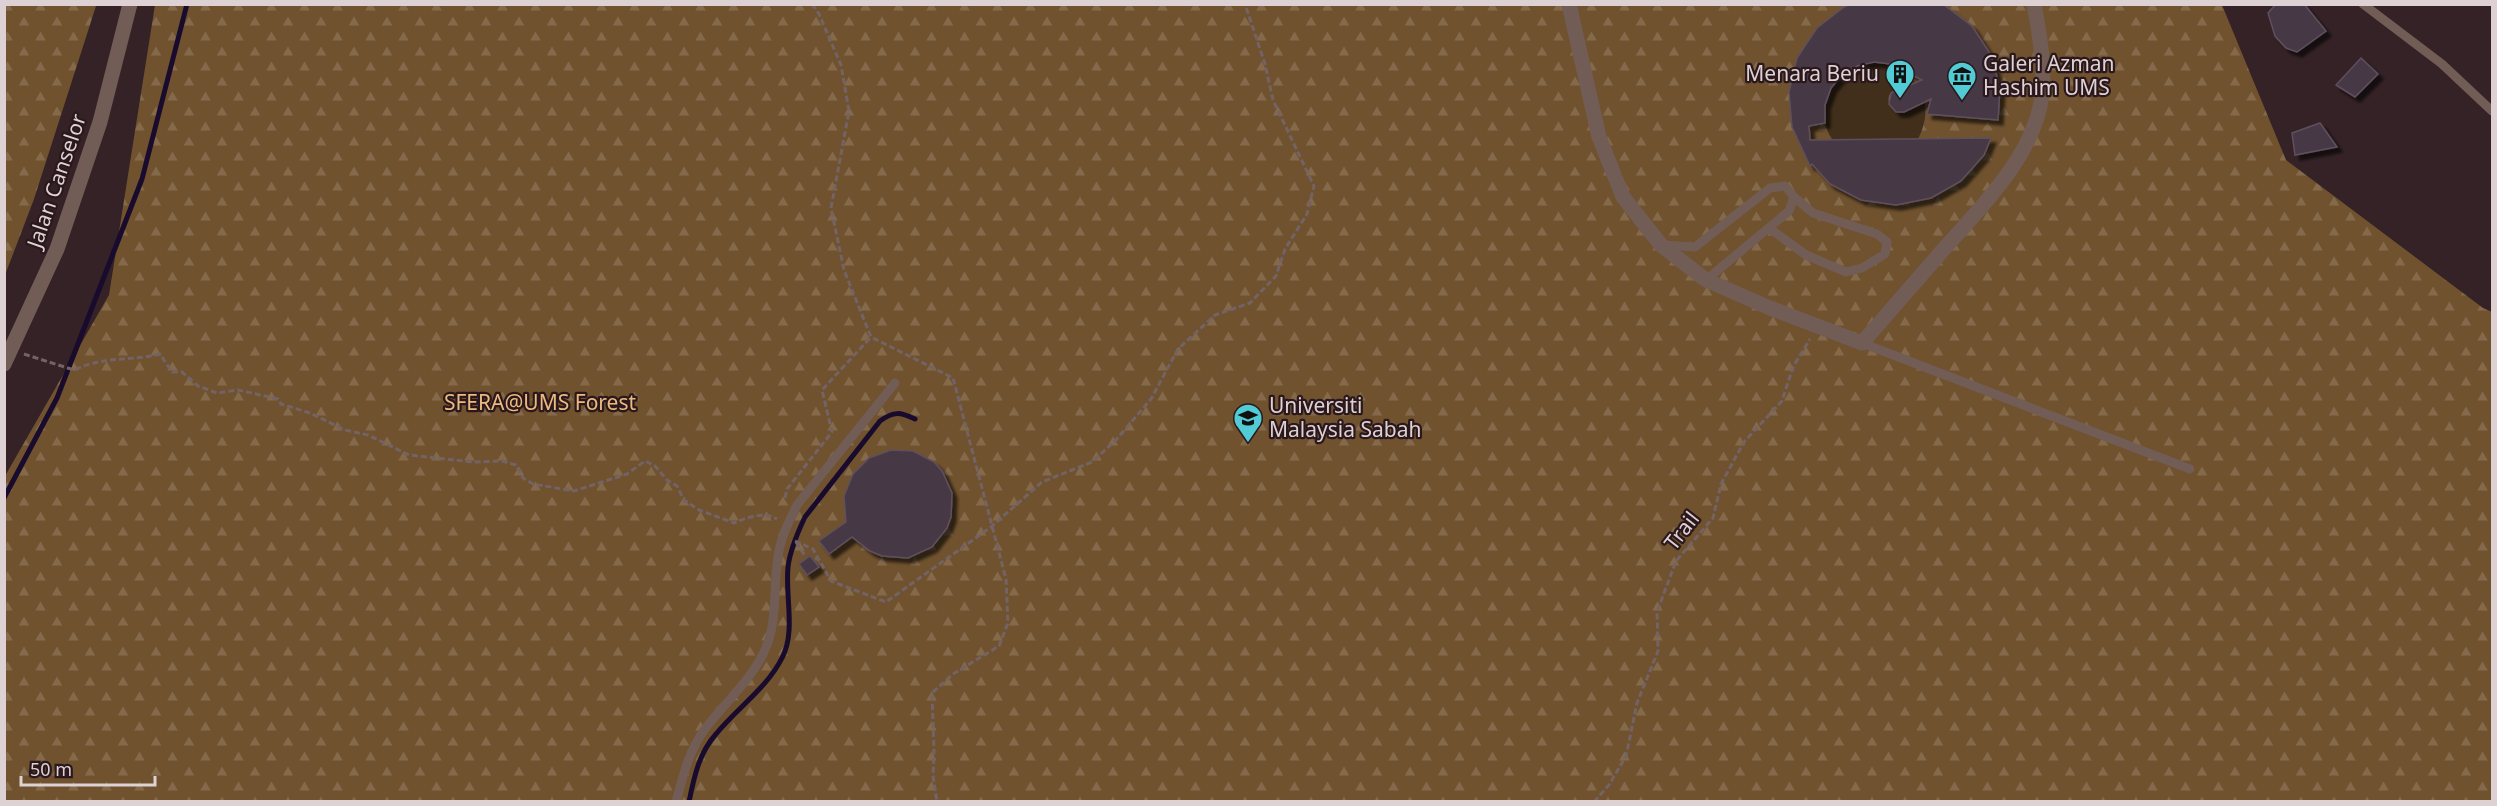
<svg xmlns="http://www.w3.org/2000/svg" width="2497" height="806" font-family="'Noto Sans',sans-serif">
	<defs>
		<pattern id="forest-firs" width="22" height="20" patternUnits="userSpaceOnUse" patternTransform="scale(1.5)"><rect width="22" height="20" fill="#70522e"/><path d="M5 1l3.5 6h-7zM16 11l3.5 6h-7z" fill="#846a4b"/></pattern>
		<filter id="shadow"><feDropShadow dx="5" dy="5" stdDeviation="1.5" flood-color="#0009"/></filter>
	</defs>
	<rect width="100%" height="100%" fill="#342226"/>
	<path fill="url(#forest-firs)" d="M89,5L96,6L34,199L5,275V5Z
		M155,5H2222L2286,160L2483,308L2492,312V801L5,802V476L109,295Z"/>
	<path fill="#412f1b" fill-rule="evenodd" d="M1874,62C1922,68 1940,107 1913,148L1887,139H1832C1815,114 1829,79 1855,67C1861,64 1868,63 1874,62ZM1902,88L1906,90L1904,112H1896L1889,104C1887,94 1892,89 1902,88Z"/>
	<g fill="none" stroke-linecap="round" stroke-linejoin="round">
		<path stroke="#190b2d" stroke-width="5" d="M4,498L57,398L142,179L187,4
			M805,517L880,421C894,411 900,412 915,419
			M689,802C694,777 699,753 716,734C737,708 767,688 782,658C796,632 785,596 788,567C790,550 797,534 804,519"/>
	</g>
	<path fill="#473844" stroke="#5f505d" stroke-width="1.5" filter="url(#shadow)" d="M1850,4L1944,5L1972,26L1991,55L2000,88L1998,120L1927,114L1931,99L1904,112H1896L1889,104L1891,93L1922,80L1891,64L1874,62L1857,66L1842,75L1831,88L1825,105V123L1809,126L1810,140L1991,138L1984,155L1961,181L1931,198L1896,205L1861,200L1830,184L1812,164L1810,166L1792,127L1789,92L1797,58L1817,28L1844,7Z
		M2276,4H2304L2326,31L2297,52L2286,48L2275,36L2268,13Z
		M2361,58L2378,74L2355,97L2336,85Z
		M2320,123L2337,147L2295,155L2292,133Z
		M891,450L913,451L934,462L942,471L952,493L951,517L947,528L932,547L908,558L882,556L870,551L852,537L829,554L819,541L846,522L844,496L853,474L869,458Z
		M810,556L819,567L807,575L799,564Z"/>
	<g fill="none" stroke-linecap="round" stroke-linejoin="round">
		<path stroke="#736366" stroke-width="3" stroke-dasharray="6 3" stroke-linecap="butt" d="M812,4L819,14L841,65L849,111L831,208L844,270L871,337L953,378L1006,579L1008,623L999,646L953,674L932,693L934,750L933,776L937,802
			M24,354L74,370C107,355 128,362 160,354L172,372H182L198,386L217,393L238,390L278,399L281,404L310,413L345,430L368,435L409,455L473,462L502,461L516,465L523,478L533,484L574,491L627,474L645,461L655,466L667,480L677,486L684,500L699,510L734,523C748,517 764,511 777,519
			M785,498L787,489L832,432L822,390L871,337
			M795,541L813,549L831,581L886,602L991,527L1042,482L1092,462L1116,440L1151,399L1178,349L1215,315L1250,303L1276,276L1285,249L1307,214L1314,186L1273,100L1265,64L1245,4
			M796,542L805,556
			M1594,802L1609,785L1626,756L1637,703L1658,651L1657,612L1676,561L1713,518L1721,484L1744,442L1782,401L1793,367L1810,339"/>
		<path stroke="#725d56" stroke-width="9" d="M2363,4L2442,64L2492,111
			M1769,228L1806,255L1846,272L1862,268L1885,254L1887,242L1877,234L1813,213L1794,197
			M1664,245L1695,247L1770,188L1785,186L1794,197L1789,211L1706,280
			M1862,343L2190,469
			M676,802C683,776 689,750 705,729C724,703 750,682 764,652C778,624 773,588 778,557C780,539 789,521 797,505L895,383"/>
		<path stroke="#725d56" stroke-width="15" d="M1569,4L1599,137L1623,197L1661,245L1706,280L1770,308L1862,343C1889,312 1916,281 1943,250C1981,207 2035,155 2042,95C2045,70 2039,30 2034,4
			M4,364L57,249L100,122L130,4"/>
	</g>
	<defs>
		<g id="building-pin" transform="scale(1.5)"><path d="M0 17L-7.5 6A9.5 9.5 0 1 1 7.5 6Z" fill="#51ccd4" stroke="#2a181c"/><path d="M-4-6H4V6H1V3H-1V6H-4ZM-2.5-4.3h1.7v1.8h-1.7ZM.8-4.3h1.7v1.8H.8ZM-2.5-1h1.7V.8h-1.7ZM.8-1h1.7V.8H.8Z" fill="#111"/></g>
		<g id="museum-pin" transform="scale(1.5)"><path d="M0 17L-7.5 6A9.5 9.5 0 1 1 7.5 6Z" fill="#51ccd4" stroke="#2a181c"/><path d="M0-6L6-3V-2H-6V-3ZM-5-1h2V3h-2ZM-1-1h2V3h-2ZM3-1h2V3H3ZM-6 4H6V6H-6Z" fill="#111"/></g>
		<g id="university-pin" transform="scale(1.5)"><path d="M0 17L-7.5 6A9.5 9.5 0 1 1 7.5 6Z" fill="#51ccd4" stroke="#2a181c"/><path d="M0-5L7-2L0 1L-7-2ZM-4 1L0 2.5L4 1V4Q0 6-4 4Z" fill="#111"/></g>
	</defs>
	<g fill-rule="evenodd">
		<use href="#building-pin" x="1900" y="74"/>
		<use href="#museum-pin" x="1962" y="76"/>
		<use href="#university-pin" x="1248" y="418"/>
	</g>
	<g text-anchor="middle" stroke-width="4.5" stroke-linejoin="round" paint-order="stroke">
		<g font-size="21" fill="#ded1d3" stroke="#2a181c" text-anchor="start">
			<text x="1983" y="71">Galeri Azman<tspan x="1983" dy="24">Hashim UMS</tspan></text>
			<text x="1879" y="81" text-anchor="end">Menara Beriu</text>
			<text x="1269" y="413">Universiti<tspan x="1269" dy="24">Malaysia Sabah</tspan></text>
		</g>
		<g font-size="21" fill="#ded1d3" stroke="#2a181c">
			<text transform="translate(57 181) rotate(-71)" y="7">Jalan Canselor</text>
			<text transform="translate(1682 531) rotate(-52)" y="7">Trail</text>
		</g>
		<g font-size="21" fill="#ecb97e" stroke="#2a181c">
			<text x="540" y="410">SFERA@UMS Forest</text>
		</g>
	</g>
	<rect width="2497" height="806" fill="none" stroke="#ded1d3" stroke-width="12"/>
	<path d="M21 776v9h134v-9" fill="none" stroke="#ded1d3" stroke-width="3"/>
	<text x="30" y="776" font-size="18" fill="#ded1d3" stroke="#2a181c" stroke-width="4.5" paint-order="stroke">50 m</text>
</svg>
